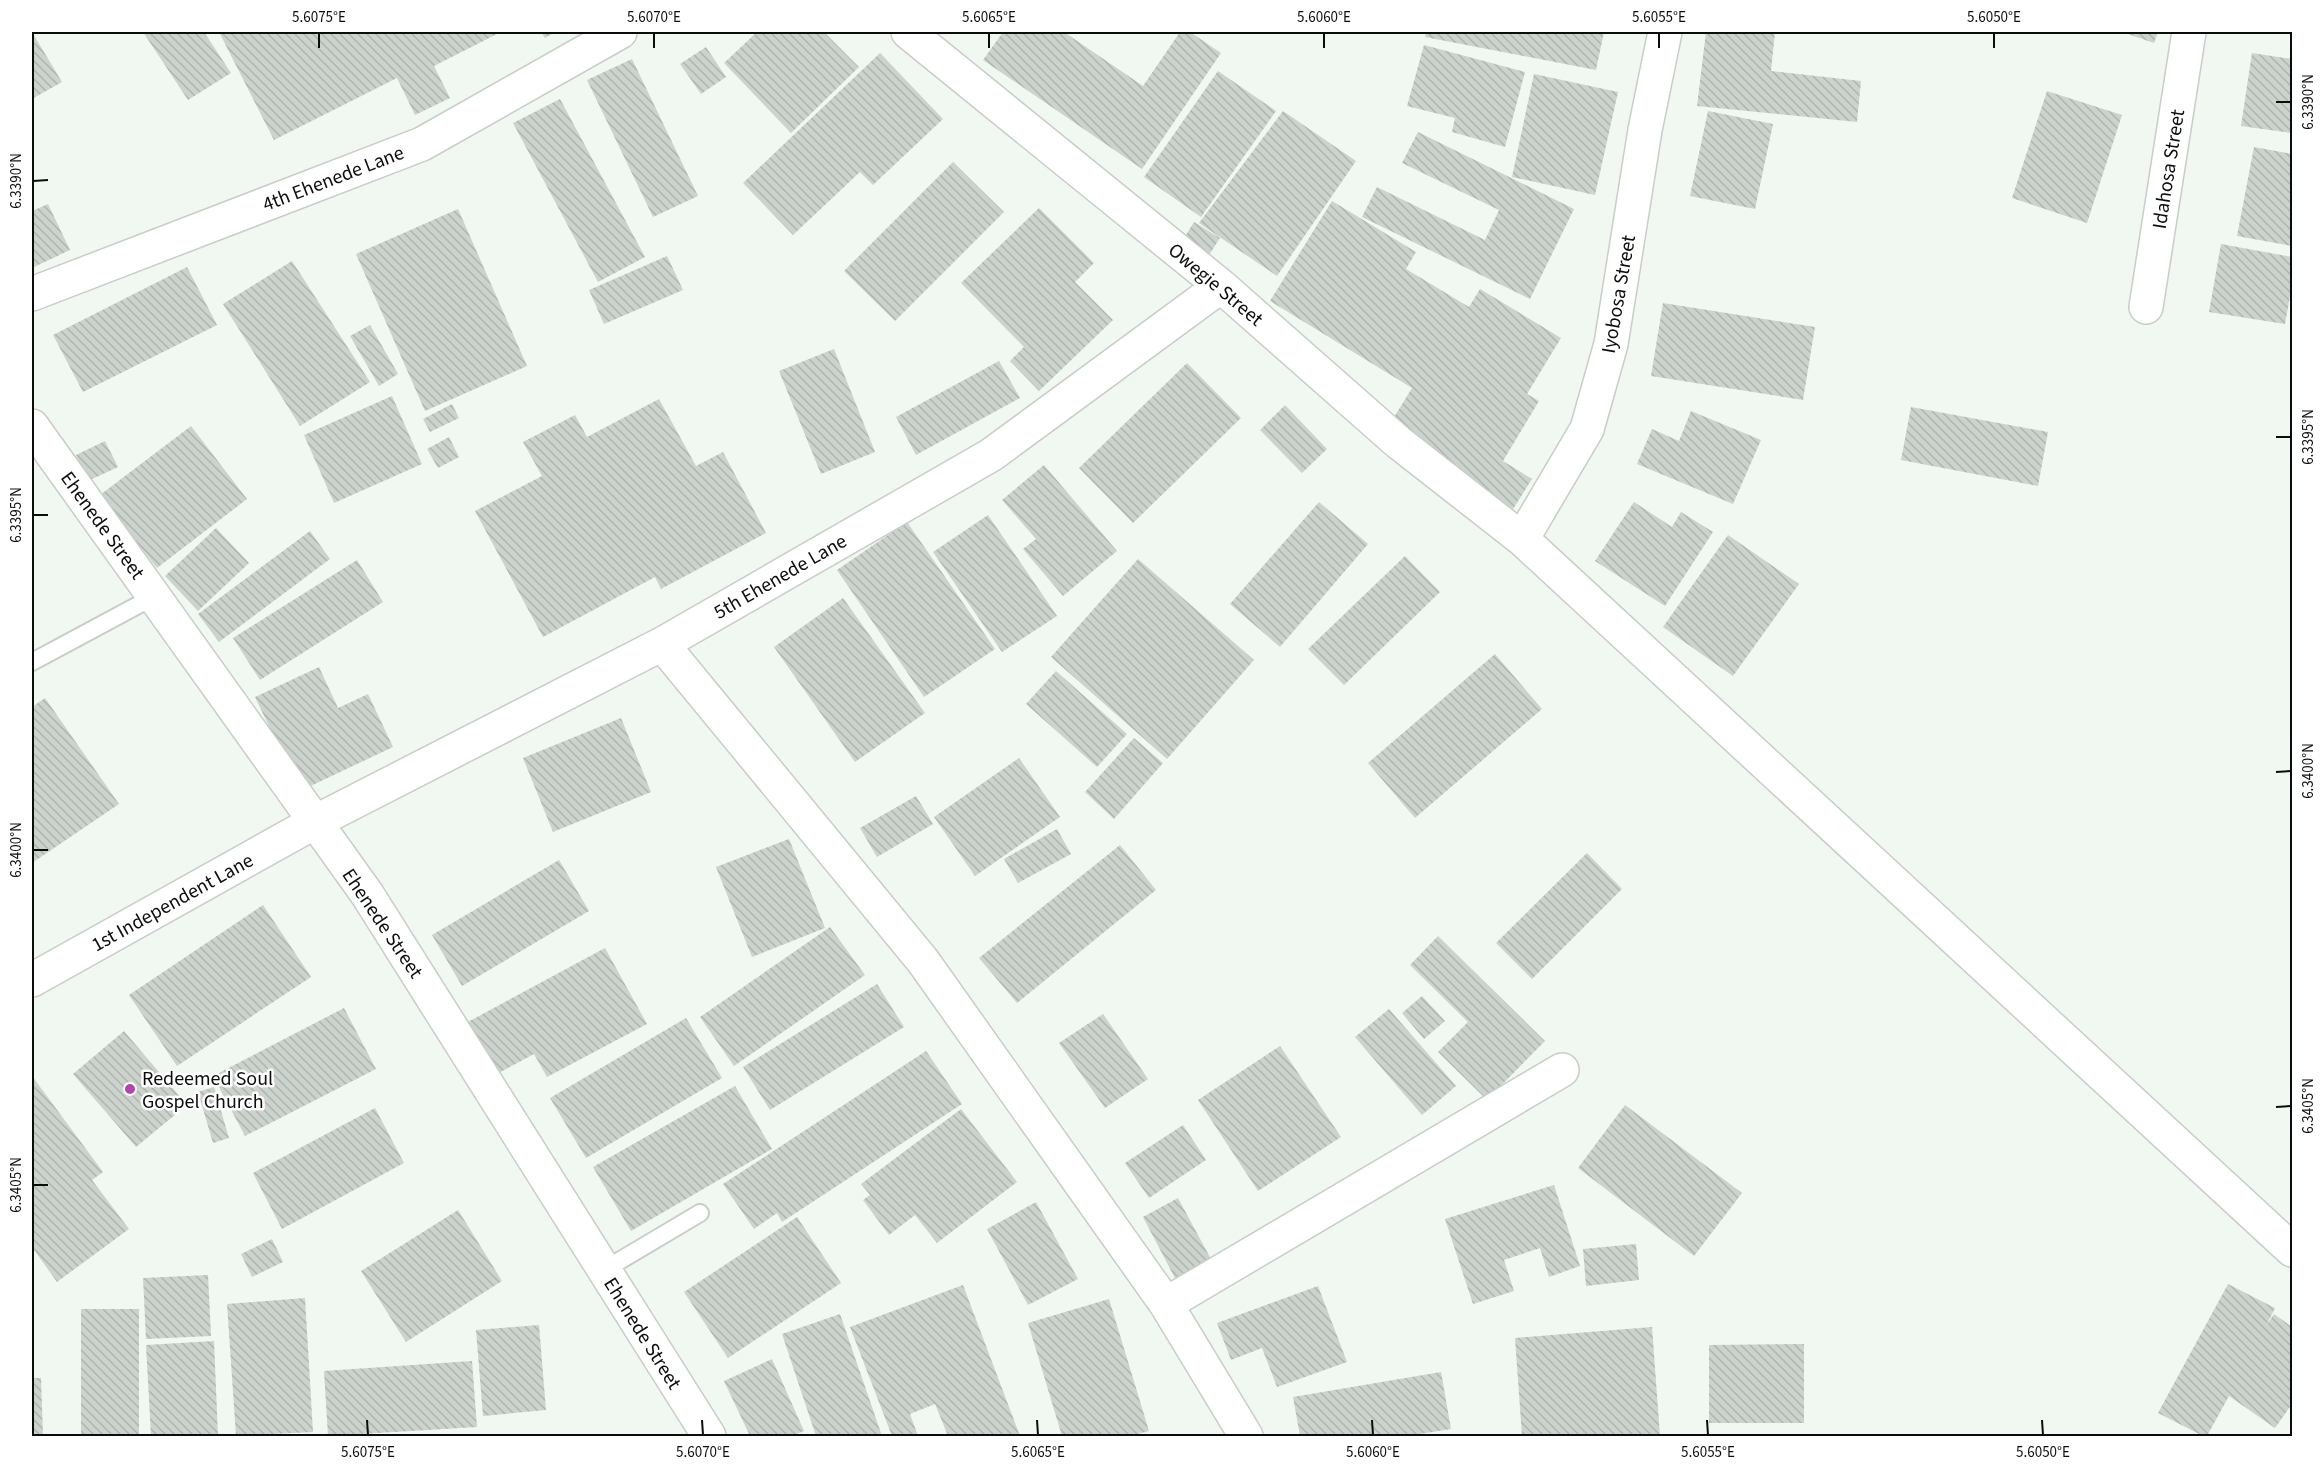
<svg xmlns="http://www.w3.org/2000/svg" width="2324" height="1468" font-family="'Source Sans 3',sans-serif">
	<defs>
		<pattern id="building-back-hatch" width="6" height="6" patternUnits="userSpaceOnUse" patternTransform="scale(1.5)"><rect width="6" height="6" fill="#ccd3cd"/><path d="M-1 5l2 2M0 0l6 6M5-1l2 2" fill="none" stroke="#aeb4af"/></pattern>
	</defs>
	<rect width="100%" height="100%" fill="#f0f8f1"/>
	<path fill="url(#building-back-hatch)" d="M32,32L62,82L32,99Z
		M143,32H204L231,73L188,100Z
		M219,32H501L434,66L450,98L415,115L397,78L274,140Z
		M541,32H555L545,38Z
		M757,32H824L859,67L791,133L724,63Z
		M1003,32H1064L1143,86L1180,32H1190L1221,53L1142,169L983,60Z
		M1426,32H1604L1596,70L1425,37Z
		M1706,32H1775L1771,71L1861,81L1857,122L1697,106Z
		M2122,32H2158L2154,43Z
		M1424,45L1525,72L1505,147L1452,132L1455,118L1407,106Z
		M706,47L726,77L701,94L680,64Z
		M880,53L943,119L873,185L860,172L793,235L743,183Z
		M2252,53L2292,59V133L2241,126Z
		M632,59L698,196L653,217L587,80Z
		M1218,71L1276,111L1201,217L1144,177Z
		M1534,74L1618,92L1595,195L1512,177Z
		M2047,91L2122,115L2087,223L2012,198Z
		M560,99L645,257L598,282L513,123Z
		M1283,111L1356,161L1277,276L1199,223Z
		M1708,111L1773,124L1755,209L1690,196Z
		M1418,132L1574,209L1530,299L1362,217L1377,187L1485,240L1499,210L1402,163Z
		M2254,147L2292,154V246L2237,236Z
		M953,162L1004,212L895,321L844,271Z
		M1332,201L1416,252L1406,269L1469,307L1480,289L1561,338L1527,394L1539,401L1503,461L1532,479L1513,509L1385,432L1412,388L1270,301Z
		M48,204L70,250L32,268V211Z
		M1039,208L1094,263L1075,282L1113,320L1039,391L1010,361L1024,347L961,283Z
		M458,209L527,366L425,411L356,254Z
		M1194,222L1220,238L1202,266L1176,251Z
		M2221,244L2292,257V285L2285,324L2209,312Z
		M667,256L683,290L604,324L589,290Z
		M292,261L370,382L300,426L223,304Z
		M187,267L217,325L83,392L53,335Z
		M1663,303L1815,327L1803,400L1651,376Z
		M370,325L398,374L379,386L350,336Z
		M834,349L875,452L821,474L779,371Z
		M999,361L1020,398L916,455L896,417Z
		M1187,363L1241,418L1133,523L1079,468Z
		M392,396L422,464L334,503L304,435Z
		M659,399L696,466L723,452L766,533L661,589L655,577L543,637L475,511L542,476L523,442L575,415L587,437Z
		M452,404L459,418L430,432L423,419Z
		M1285,405L1327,449L1302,473L1260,430Z
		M1911,407L2048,432L2038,486L1901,460Z
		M1691,411L1761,440L1733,504L1637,464L1652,429L1679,441Z
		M191,426L247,499L157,568L100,495Z
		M449,437L459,457L438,468L427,449Z
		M105,441L118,467L88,481L76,455Z
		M1044,465L1117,551L1063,596L1023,549L1036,539L1002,500Z
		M1319,502L1368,544L1280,647L1230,604Z
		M1634,502L1672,527L1681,512L1713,532L1665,606L1595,561Z
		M988,515L1057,616L1002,652L933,552Z
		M907,522L995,649L924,697L837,570Z
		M216,528L249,563L198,611L165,576Z
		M310,531L330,559L219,642L198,614Z
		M1728,535L1799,584L1733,676L1663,627Z
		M1405,556L1440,592L1344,685L1308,649Z
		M1138,559L1254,660L1167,759L1051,657Z
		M357,560L383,602L260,680L233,638Z
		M843,598L925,713L855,762L774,647Z
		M1495,654L1542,709L1415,818L1368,763Z
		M319,667L338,708L368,694L393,747L300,791L255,697Z
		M1056,671L1127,734L1097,767L1026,704Z
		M45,698L119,804L32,863V707Z
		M621,718L651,792L553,832L523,758Z
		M1134,738L1163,763L1114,819L1085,792Z
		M1019,758L1060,817L975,876L934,817Z
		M916,796L933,824L877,857L860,828Z
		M1057,829L1071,854L1018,883L1004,859Z
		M789,839L825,928L752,957L716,867Z
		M1120,845L1156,890L1017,1003L979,958Z
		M1587,853L1622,889L1532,979L1496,943Z
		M559,860L589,911L462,986L432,935Z
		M263,905L311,977L177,1066L129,995Z
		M830,927L865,975L734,1066L700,1017Z
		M1438,936L1545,1041L1487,1100L1438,1052L1468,1022L1410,965Z
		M605,948L647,1024L547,1077L534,1054L495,1075L466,1023Z
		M877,984L904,1027L770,1110L743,1067Z
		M1422,996L1445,1021L1424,1039L1402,1013Z
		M344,1008L376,1069L245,1136L213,1076Z
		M1389,1009L1456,1086L1422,1115L1355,1037Z
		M1103,1014L1148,1079L1105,1108L1059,1043Z
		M686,1018L722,1078L586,1158L550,1098Z
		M124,1031L187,1105L136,1147L73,1074Z
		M1280,1046L1341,1137L1258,1191L1198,1100Z
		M926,1051L962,1104L782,1222L777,1213L754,1229L723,1184Z
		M32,1076L103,1172L92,1180L129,1229L57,1282L32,1247Z
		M735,1086L772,1149L631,1231L593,1167Z
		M214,1087L229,1138L213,1143L198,1092Z
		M1625,1105L1742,1193L1694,1256L1578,1168Z
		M375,1108L404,1163L282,1229L253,1173Z
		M961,1109L1017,1182L937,1243L915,1215L889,1235L863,1200L870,1195L861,1184Z
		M1183,1125L1206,1160L1149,1198L1125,1163Z
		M1554,1185L1580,1266L1549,1277L1540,1248L1504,1260L1514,1291L1473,1304L1445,1219Z
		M1178,1198L1212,1261L1176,1280L1143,1217Z
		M1036,1202L1078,1279L1028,1305L987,1229Z
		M458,1210L502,1281L406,1342L361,1271Z
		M797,1217L841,1283L728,1358L684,1292Z
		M272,1239L283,1262L252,1277L241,1254Z
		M1636,1244L1639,1280L1586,1286L1583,1249Z
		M208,1275L211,1336L146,1339L143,1278Z
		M2228,1284L2275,1308L2266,1326L2274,1314L2292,1327V1404L2275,1428L2229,1396L2207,1436H2203L2158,1413Z
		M963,1285L1020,1436H948L935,1404L910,1414L918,1436H892L850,1327Z
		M1318,1286L1347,1362L1277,1387L1262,1348L1231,1360L1217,1323Z
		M305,1298L313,1432L236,1436L227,1304Z
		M1109,1299L1149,1431L1130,1436H1062L1028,1323Z
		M81,1309H139V1436H81Z
		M840,1314L882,1436H816L782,1334Z
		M539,1325L546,1410L483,1416L476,1330Z
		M1652,1327L1660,1436H1522L1515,1338Z
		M214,1341L218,1436H151L146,1345Z
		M1804,1344V1423H1709V1345Z
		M772,1359L804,1431L792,1436H750L724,1381Z
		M472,1361L477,1427L328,1436L324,1371Z
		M1441,1372L1451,1429L1407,1436H1300L1293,1397Z
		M32,1378H41L43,1436H32Z"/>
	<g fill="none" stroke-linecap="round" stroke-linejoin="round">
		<g stroke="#c7cec8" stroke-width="20">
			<path id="service" d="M32,662L155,596
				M604,1270L700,1213"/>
		</g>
		<g stroke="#c7cec8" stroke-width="36">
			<path id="minor" d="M908,32L1221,286L1398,442L1522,539L2292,1250
				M32,294L422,144L620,32
				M2146,307L2189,32
				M32,426L367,894L709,1436
				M1522,539L1587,429L1611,344L1645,130L1665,32
				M662,644L923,961L1166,1304L1246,1436
				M32,980L313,823L662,644L991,455L1221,286
				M1166,1304L1562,1070"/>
		</g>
		<use href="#service" stroke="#fff" stroke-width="16"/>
		<use href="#minor" stroke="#fff" stroke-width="33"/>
	</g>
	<path fill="none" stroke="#0b0d0b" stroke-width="2" d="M319,33V48M654,33V48M989,33V48M1324,33V48M1659,33V48M1994,33V48M2276,102H2291M33,181L48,180M2276,437H2291M33,515H48M2276,772L2291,771M33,850H48M2276,1107L2291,1106M33,1185H48M367,1420L368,1435M702,1420L703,1435M1037,1420L1038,1435M1372,1420L1373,1435M1707,1420L1708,1435M2042,1420L2043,1435"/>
	<circle fill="#b147a8" stroke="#fff" stroke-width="2" cx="130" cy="1089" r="6"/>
	<g text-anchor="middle" stroke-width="5" stroke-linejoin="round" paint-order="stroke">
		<g font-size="20" fill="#0b0d0b" stroke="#fff">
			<text transform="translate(2168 169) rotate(-81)" y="7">Idahosa Street</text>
			<text transform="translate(333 178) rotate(-21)" y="7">4th Ehenede Lane</text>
			<text transform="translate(1216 284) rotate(40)" y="7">Owegie Street</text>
			<text transform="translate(1618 294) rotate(-80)" y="7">Iyobosa Street</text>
			<text transform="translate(103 525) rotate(54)" y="7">Ehenede Street</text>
			<text transform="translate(780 576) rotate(-30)" y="7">5th Ehenede Lane</text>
			<text transform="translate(172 902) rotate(-29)" y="7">1st Independent Lane</text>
			<text transform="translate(383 923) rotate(56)" y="7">Ehenede Street</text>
			<text transform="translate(643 1333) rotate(58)" y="7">Ehenede Street</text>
		</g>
		<g font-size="20" fill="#0b0d0b" stroke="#fff" text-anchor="start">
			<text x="142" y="1085">Redeemed Soul<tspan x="142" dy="23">Gospel Church</tspan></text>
		</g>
	</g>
	<rect width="2324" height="1468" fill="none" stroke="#ffffff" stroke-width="66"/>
	<rect x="33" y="33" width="2258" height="1402" fill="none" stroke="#0b0d0b" stroke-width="2"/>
	<g font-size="15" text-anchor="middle" fill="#0b0d0b">
		<text x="319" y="22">5.6075°E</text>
		<text x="654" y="22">5.6070°E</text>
		<text x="989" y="22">5.6065°E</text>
		<text x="1324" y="22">5.6060°E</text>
		<text x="1659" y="22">5.6055°E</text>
		<text x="1994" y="22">5.6050°E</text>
		<text transform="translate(2308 102) rotate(-90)" y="5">6.3390°N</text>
		<text transform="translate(16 181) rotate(-90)" y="5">6.3390°N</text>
		<text transform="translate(2308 437) rotate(-90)" y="5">6.3395°N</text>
		<text transform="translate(16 515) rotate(-90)" y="5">6.3395°N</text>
		<text transform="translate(2308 771) rotate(-90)" y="5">6.3400°N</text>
		<text transform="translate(16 850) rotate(-90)" y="5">6.3400°N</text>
		<text transform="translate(2308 1106) rotate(-90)" y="5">6.3405°N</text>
		<text transform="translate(16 1185) rotate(-90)" y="5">6.3405°N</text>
		<text x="368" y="1457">5.6075°E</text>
		<text x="703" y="1457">5.6070°E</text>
		<text x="1038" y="1457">5.6065°E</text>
		<text x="1373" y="1457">5.6060°E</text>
		<text x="1708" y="1457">5.6055°E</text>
		<text x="2043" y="1457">5.6050°E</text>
	</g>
</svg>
